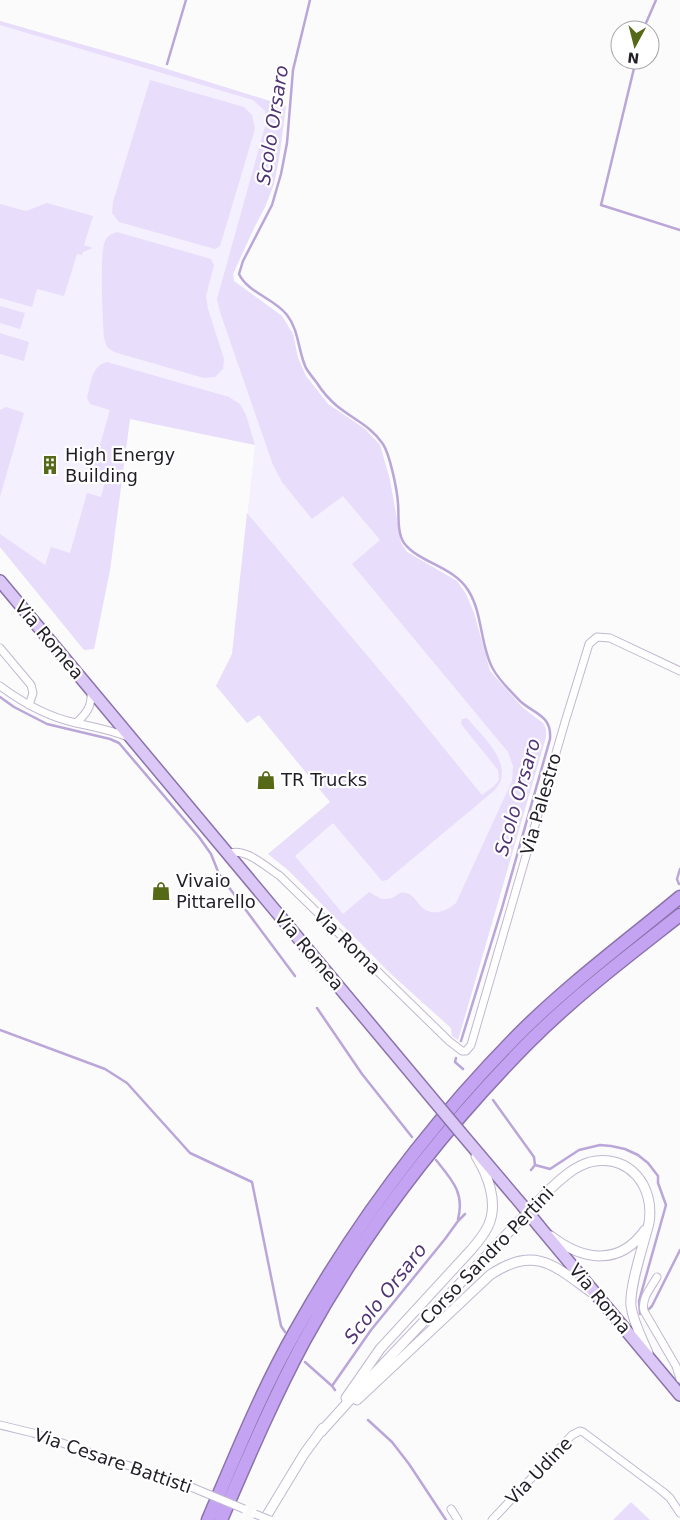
<svg xmlns="http://www.w3.org/2000/svg" width="680" height="1520" font-family="'DejaVu Sans',sans-serif">
	<rect width="100%" height="100%" fill="#fbfbfb"/>
	<path fill="#f5f0fd" d="M0,21L154,65L286,106L279,159L274,184L265,207L254,228L233,274L234,281L282,316L293,334L298,358L306,376L328,404L365,429L380,445L390,480L401,543L407,552L457,581L466,594L474,613L490,671L523,708L543,723L546,729V737L458,1040L452,1036L451,1028L391,974L288,870L268,854L330,802L259,715L247,723L216,686L232,654L255,445L130,419L110,570L94,649L84,650L0,547Z"/>
	<path fill="#e8ddfb" d="M0,21L154,65L286,106L279,159L274,184L265,207L254,228L233,274L234,281L282,316L293,334L298,358L306,376L328,404L365,429L380,445L390,480L401,543L407,552L457,581L466,594L474,613L490,671L523,708L543,723L546,729V737L458,1040L452,1036L451,1028L391,974L288,870L268,854L330,802L259,715L247,723L216,686L232,654L247,513L403,698L482,795L494,786L499,780L498,770L461,724L462,719L467,718C480,734 507,756 501,780C500,783 497,787 495,790L387,880L382,881L333,823L295,856L343,914L369,892L381,899C384,899 389,899 392,898C398,895 400,891 406,893C415,895 417,904 424,909C434,916 447,911 456,903L512,781L513,766L508,752L352,564L380,540L343,496L312,519L282,482L273,465L220,312L217,299L266,123L265,111L253,100L0,25Z
		M150,80L244,107L252,115L255,129L220,246L215,249L119,222L112,213L113,202Z
		M47,203L93,216L84,245L93,248L83,252L82,255L77,254L64,296L37,289L32,307L0,298V204L26,211Z
		M117,232L211,259L214,265L206,296L208,309L224,359L223,369L215,377L204,378L114,352L107,347L104,338C103,319 99,256 105,241C108,235 111,234 117,232Z
		M0,306L25,313L20,329L0,323Z
		M0,333L29,342L24,361L0,354Z
		M107,362L229,397L240,404L246,415L255,445L130,419L110,570L94,649L84,650L0,547V534L45,565L51,547L70,553L87,493L101,497L107,474L93,469L110,410L90,404L87,398C91,384 91,366 107,362Z
		M6,407L24,413L0,497V410Z
		M631,1502L650,1520H613Z"/>
	<g fill="none" stroke-linecap="round" stroke-linejoin="round">
		<path stroke="#baa6d8" stroke-width="2.5" d="M310,0L293,70L287,143L281,174L272,205L243,261L239,274C248,293 274,298 287,315C299,330 298,351 306,368C309,373 313,378 317,383C322,391 330,400 337,406C353,419 371,426 383,444C390,455 397,489 398,503C399,515 397,533 404,543C419,563 453,566 468,590C483,613 480,646 493,669C499,680 511,692 520,701C534,714 552,715 550,739L502,908L461,1041
			M643,30L656,0
			M636,60L601,205L680,230
			M167,64L186,0
			M0,697L14,707L47,724L110,739L119,743L199,837L211,854L219,874L295,976
			M679,884L677,879L680,869
			M317,1008L362,1074L412,1137
			M0,1030L105,1069L127,1083L190,1153L252,1182L281,1326L285,1332
			M456,1058L455,1062L463,1069
			M493,1100L534,1157L535,1165L531,1170
			M436,1160C452,1180 465,1193 458,1219
			M535,1165L550,1169L579,1150L600,1145L611,1146L625,1149L638,1155L648,1163L658,1176V1183L666,1205L639,1301L640,1314
			M649,1309L652,1306L680,1250
			M305,1362L332,1386
			M335,1390L332,1386L371,1330L445,1239L458,1221L465,1214
			M368,1420L392,1442L409,1464L446,1520"/>
		<g stroke="#c1b8d1" stroke-width="9">
			<path id="minor" d="M0,648L31,685L33,693L29,705
				M0,686C23,703 48,717 76,723C94,727 111,730 128,737
				M76,723C86,714 92,707 91,692
				M228,854C244,846 266,867 280,876L449,1041L462,1051H466L471,1045L565,722L589,644L597,637L610,638L680,671
				M657,1277C651,1288 641,1298 644,1311L676,1366L680,1379
				M0,1425L33,1433L191,1487
				M451,1509L458,1520
				M492,1520L572,1435L580,1431L583,1432L662,1491L670,1498L680,1513"/>
		</g>
		<g stroke="#c1b8d1" stroke-width="11">
			<path id="tertiary" d="M551,1236C583,1261 620,1266 645,1230
				M346,1398L380,1349L471,1250C478,1242 485,1234 489,1224C498,1202 488,1175 476,1156
				M357,1400L490,1275C534,1245 554,1265 591,1292
				M321,1432L366,1382L548,1191C561,1179 573,1167 590,1162C629,1153 655,1186 649,1223C644,1243 629,1287 631,1306C633,1322 642,1338 648,1353
				M264,1520L304,1454L323,1428"/>
		</g>
		<g stroke="#8b74ab" stroke-width="14">
			<path id="primary" d="M0,581L390,1048
				M461,1133L522,1205
				M539,1226L680,1395"/>
		</g>
		<g stroke="#8b74ab" stroke-width="15">
			<path id="motorway" d="M208,1520C235,1457 261,1392 295,1332C356,1223 431,1123 519,1034C569,984 626,942 680,897
				M221,1520C247,1460 273,1399 304,1341C364,1231 441,1131 529,1042C576,995 629,955 680,915"/>
		</g>
		<use href="#minor" stroke="#fff" stroke-width="7"/>
		<use href="#tertiary" stroke="#fff" stroke-width="9"/>
		<use href="#primary" stroke="#dcc8f7" stroke-width="11"/>
		<use href="#motorway" stroke="#c4a3f2" stroke-width="12"/>
		<g stroke="#c1b8d1" stroke-width="9" stroke-linecap="butt">
			<path id="minor-bridge" d="M191,1487L244,1509
				M255,1514L270,1520"/>
		</g>
		<g stroke="#8b74ab" stroke-width="14" stroke-linecap="butt">
			<path id="primary-bridge" d="M390,1048L461,1133
				M522,1205L539,1226"/>
		</g>
		<use href="#minor-bridge" stroke="#fff" stroke-width="7"/>
		<use href="#primary-bridge" stroke="#dcc8f7" stroke-width="11"/>
	</g>
	<defs>
		<g id="building-bare" transform="scale(1.5)"><path d="M-4-6H4V6H1V3H-1V6H-4ZM-2.5-4.3h1.7v1.8h-1.7ZM.8-4.3h1.7v1.8H.8ZM-2.5-1h1.7V.8h-1.7ZM.8-1h1.7V.8H.8Z" fill="#556917" stroke="#fff" stroke-width="2.5" paint-order="stroke"/></g>
		<g id="shop-bare" transform="scale(1.5)"><path d="M-5-2.5h2.3a2.7 3.5 0 0 1 5.4 0H5L5.5 6h-11ZM-1.5-2.5h3a1.5 2.3 0 0 0-3 0Z" fill="#556917" stroke="#fff" stroke-width="2.5" paint-order="stroke"/></g>
	</defs>
	<g fill-rule="evenodd">
		<use href="#building-bare" x="50" y="465"/>
		<use href="#shop-bare" x="266" y="780"/>
		<use href="#shop-bare" x="161" y="891"/>
	</g>
	<g text-anchor="middle" stroke-width="4.5" stroke-linejoin="round" paint-order="stroke">
		<g font-size="18" fill="#221e28" stroke="#fff" text-anchor="start">
			<text x="65" y="461">High Energy<tspan x="65" dy="21">Building</tspan></text>
			<text x="281" y="786">TR Trucks</text>
			<text x="176" y="887">Vivaio<tspan x="176" dy="21">Pittarello</tspan></text>
		</g>
		<g font-size="18" fill="#221e28" stroke="#fff">
			<text transform="translate(49 640) rotate(50)" y="6">Via Romea</text>
			<text transform="translate(541 804) rotate(-74)" y="6">Via Palestro</text>
			<text transform="translate(347 942) rotate(44)" y="6">Via Roma</text>
			<text transform="translate(309 951) rotate(50)" y="6">Via Romea</text>
			<text transform="translate(487 1256) rotate(-46)" y="6">Corso Sandro Pertini</text>
			<text transform="translate(600 1299) rotate(50)" y="6">Via Roma</text>
			<text transform="translate(113 1461) rotate(19)" y="6">Via Cesare Battisti</text>
			<text transform="translate(539 1471) rotate(-46)" y="6">Via Udine</text>
		</g>
		<g font-size="19" font-style="italic" fill="#513574" stroke="#fff">
			<text transform="translate(272 125) rotate(-81)" y="7">Scolo Orsaro</text>
			<text transform="translate(517 797) rotate(-74)" y="7">Scolo Orsaro</text>
			<text transform="translate(385 1293) rotate(-52)" y="7">Scolo Orsaro</text>
		</g>
	</g>
	<g transform="translate(635 45) rotate(187)"><circle r="24" fill="#ffffff" stroke="#a7a5a9"/>
	<path d="M0-4L9 19L0 12L-9 19Z" fill="#556917"/>
	<text y="-8" font-size="14" font-weight="bold" text-anchor="middle" fill="#221e28">N</text>
	</g>
</svg>
